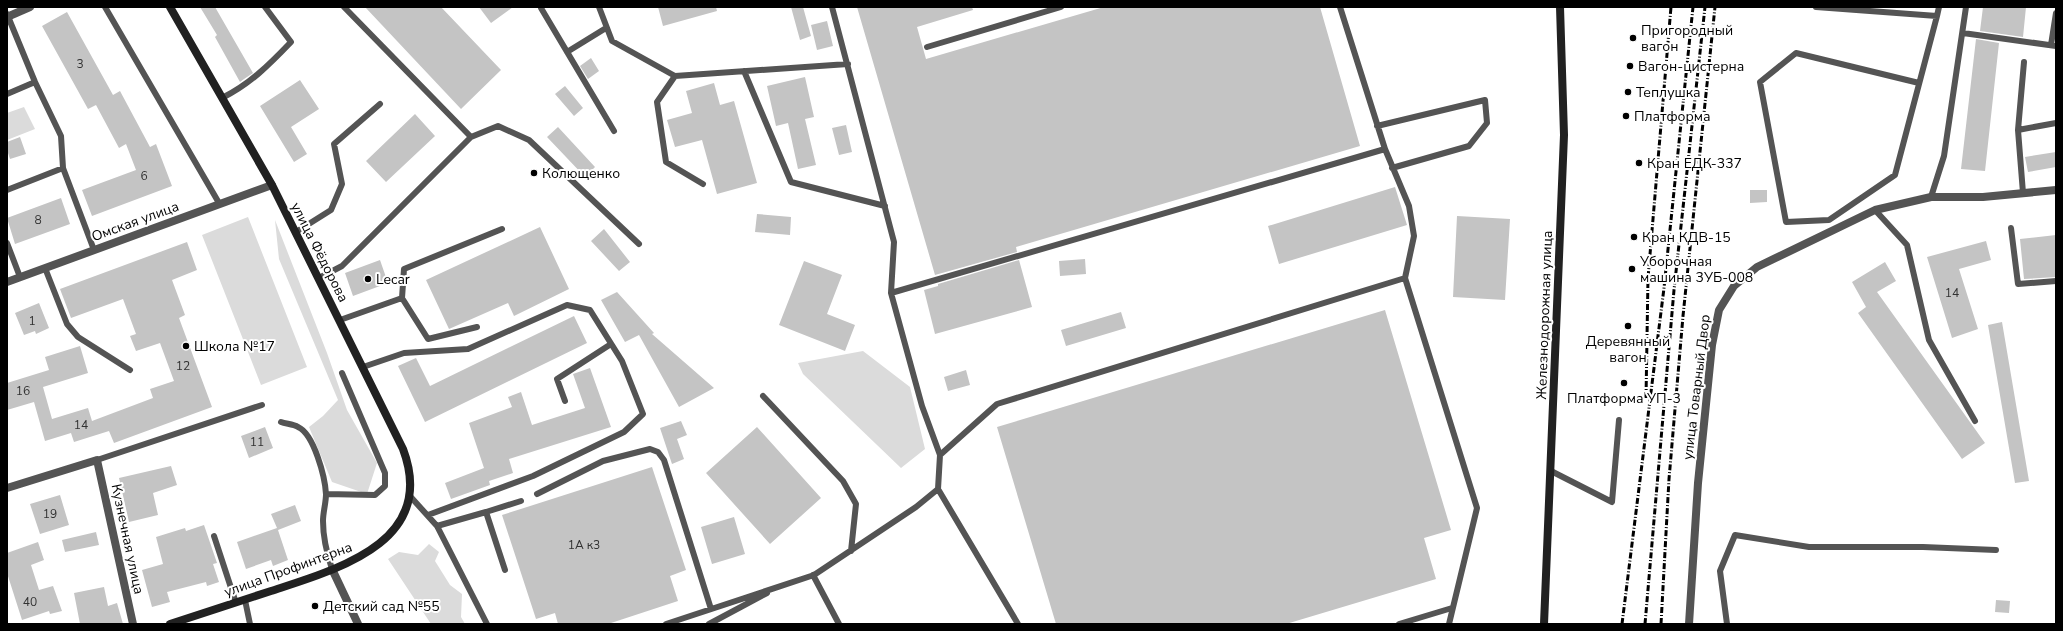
<svg xmlns="http://www.w3.org/2000/svg" width="2063" height="631" font-family="'Nunito Sans',sans-serif">
	<rect width="100%" height="100%" fill="#fff"/>
	<path fill="#dbdbdb" d="M24,107L35,129L7,140V113Z
		M248,217L307,367L261,385L202,235Z
		M275,220L327,353L347,410L377,463L367,494L332,482L309,427L323,416L338,400L279,259Z
		M863,351L910,387L925,449L901,468L803,374L798,363Z
		M429,544L439,552L435,561L450,585L462,594L461,617L465,624H431L388,559L399,552L418,555Z"/>
	<path fill="#c4c4c4" d="M200,7H215L253,73L244,79L240,82L215,37L217,35Z
		M365,7H441L501,70L461,109Z
		M479,7H513L491,23Z
		M658,7H716L717,11L663,26Z
		M791,7H803L811,36L800,40Z
		M857,7H972L973,10L917,27L926,59L1104,7H1320L1360,146L1016,247L1017,252L935,275Z
		M1983,7H2026L2023,37L1980,31Z
		M67,12L113,95L120,91L150,147L156,144L172,186L92,216L82,190L136,170L126,144L119,148L96,105L88,109L42,26Z
		M827,21L833,46L817,50L811,25Z
		M1976,39L1999,43L1985,171L1961,169Z
		M591,58L599,71L588,79L580,66Z
		M805,77L814,117L805,119L816,165L798,169L788,123L776,126L767,86Z
		M300,80L319,109L291,127L307,154L294,162L260,106Z
		M714,83L720,105L734,101L757,183L717,194L702,140L675,147L667,120L692,113L686,91Z
		M565,86L583,108L574,116L555,94Z
		M415,114L435,136L386,182L366,161Z
		M846,125L852,152L839,155L832,128Z
		M558,127L595,167L585,177L547,137Z
		M20,137L26,154L10,159L7,150V142Z
		M2056,152V167L2028,172L2025,157Z
		M1395,187L1407,225L1279,264L1268,226Z
		M1750,190H1767V202L1750,203Z
		M61,198L70,224L15,244L7,218Z
		M757,214L791,217L790,235L755,232Z
		M1457,216L1510,219L1505,300L1453,297Z
		M540,227L569,289L514,316L508,303L449,329L426,280Z
		M604,229L630,262L619,271L591,241Z
		M2056,235V277L2024,279L2020,239Z
		M1986,241L1991,260L1959,269L1978,329L1952,338L1927,257Z
		M187,242L197,270L172,280L185,315L179,318L212,407L114,443L109,431L74,442L71,433L45,441L34,402L7,410V383L49,370L45,357L80,346L88,373L43,387L52,419L88,408L92,421L153,398L150,389L174,381L160,343L136,351L130,336L136,334L123,299L71,318L60,289Z
		M1085,259L1086,274L1060,276L1059,261Z
		M380,260L388,283L353,296L345,273Z
		M1019,260L1032,307L935,334L924,290L938,286V284Z
		M804,261L842,275L827,314L855,325L845,351L779,325Z
		M1885,262L1896,281L1877,292L1985,443L1962,459L1858,313L1866,307L1852,282Z
		M617,292L654,333L652,334L714,388L679,407L639,335L625,342L601,300Z
		M39,303L49,328L36,334L35,331L24,335L15,313Z
		M1385,310L1451,530L1424,538L1436,579L1286,624H1056L997,427Z
		M1121,312L1126,328L1066,346L1061,330Z
		M574,316L587,343L425,422L398,366L416,358L430,386Z
		M2002,322L2029,481L2015,483L1988,325Z
		M590,368L611,427L509,459L513,473L489,481L490,485L451,499L445,483L484,468L469,423L512,407L508,397L521,392L532,425L585,408L573,374Z
		M966,370L970,385L948,391L944,377Z
		M681,421L687,435L677,439L684,459L672,464L660,428Z
		M265,427L273,448L249,458L241,436Z
		M757,427L821,498L770,544L706,473Z
		M171,466L177,485L153,493L158,515L129,522L119,478Z
		M652,467L686,570L670,576L678,601L608,624H558L555,613L536,619L502,515Z
		M60,495L69,525L40,534L30,504Z
		M295,505L301,521L278,530L288,560L273,566L271,560L246,569L237,542L277,528L271,514Z
		M734,517L745,554L712,564L701,527Z
		M204,525L217,563L213,564L219,582L207,586L206,582L167,592L170,602L152,607L142,570L163,564L156,537L185,528L186,531Z
		M96,532L99,545L65,552L62,540Z
		M38,542L44,560L31,565L39,590L53,586L62,611L50,614L49,611L22,620L7,573V553Z
		M104,587L108,606L117,603L123,624H80L74,593Z
		M1996,600L2010,601L2009,613L1995,612Z"/>
	<g fill="none" stroke-linecap="round" stroke-linejoin="round">
		<path stroke="#545454" stroke-width="6" d="M105,7L219,203
			M344,7L471,137L498,126L529,140L639,244
			M599,7L612,41L675,76L848,64
			M832,7L894,242L891,293L922,406L940,455
			M1340,7L1385,149L1409,206L1414,236L1405,278
			M1816,7L1937,16L1939,7
			M541,8L614,131
			M7,14L35,82L61,136L63,168L94,250
			M1963,33L2056,46
			M2051,45L2056,13
			M927,47L1061,7
			M567,52L606,28
			M744,71L791,182L885,206
			M675,76L657,102L666,162L703,184
			M1919,83L1796,53L1760,82L1786,222L1829,220L1895,175L1937,16
			M7,94L35,82
			M222,98C250,84 269,65 291,42L265,7
			M1377,126L1485,100L1487,123L1469,146L1392,168
			M2018,130L2056,123
			M7,190L63,168
			M2023,193L2018,130L2024,62
			M1931,197L1944,156L1966,7
			M1875,210L1907,245L1929,340L1975,421
			M2011,228L2018,284L2056,281
			M296,232L331,210L342,184L334,144L380,104
			M7,243L20,277
			M45,268L67,324L78,337L130,370
			M319,278L342,266L471,137
			M891,293L1385,149
			M402,298L428,339L477,327
			M340,320L402,298L404,269L502,229
			M363,367L404,353L468,349L567,305L590,310L622,361L643,414L624,432L533,476L428,515
			M763,396L843,481L856,504L851,551
			M565,401L557,379L611,344
			M281,422C286,424 293,424 298,427C314,434 325,477 326,494C326,503 323,512 323,521C323,538 327,554 332,569
			M97,460L262,405
			M1551,471L1612,502L1619,420
			M938,489L1018,624
			M326,494L375,495L385,486V473L342,373
			M537,494L603,461L650,449L658,452L664,460L711,609
			M409,495L437,526L487,624
			M486,512L521,501
			M437,526L486,512L505,570
			M214,536L236,603
			M813,575L839,624
			M245,600L250,624
			M666,624L814,575L916,507L938,489L940,455L997,404L1405,278L1477,508L1449,624
			M709,624L767,593
			M1399,624L1452,608
			M1727,624L1720,571L1735,535L1809,547H1923L1996,550"/>
		<path stroke="#545454" stroke-width="8" d="M7,17L30,7
			M7,282L272,185
			M7,488L97,460L133,624
			M332,569L358,624
			M1689,624L1698,483L1712,345L1719,310L1734,286L1757,267L1875,210L1931,197H1983L2056,190"/>
		<path stroke="#212121" stroke-width="8" d="M170,624C204,613 237,602 271,591C338,569 438,542 403,449L272,185L170,7
			M1544,624L1564,135L1560,7"/>
		<path stroke="#000" stroke-width="3" stroke-dasharray="6 2 1 2" stroke-linecap="butt" d="M1646,398L1648,278L1671,7
			M1622,624L1664,288L1693,7
			M1645,624L1674,290L1705,7
			M1661,624L1669,479L1683,316L1715,7"/>
	</g>
	<g fill="#000" stroke="#fff" stroke-width="1.5">
		<circle cx="1633" cy="38" r="4"/>
		<circle cx="1630" cy="66" r="4"/>
		<circle cx="1628" cy="92" r="4"/>
		<circle cx="1626" cy="116" r="4"/>
		<circle cx="1639" cy="163" r="4"/>
		<circle cx="534" cy="173" r="4"/>
		<circle cx="1634" cy="237" r="4"/>
		<circle cx="1632" cy="269" r="4"/>
		<circle cx="368" cy="279" r="4"/>
		<circle cx="1628" cy="326" r="4"/>
		<circle cx="186" cy="346" r="4"/>
		<circle cx="1624" cy="383" r="4"/>
		<circle cx="315" cy="606" r="4"/>
	</g>
	<g text-anchor="middle" stroke-width="4" stroke-linejoin="round" paint-order="stroke">
		<g font-size="12" fill="#313131">
			<text x="80" y="68">3</text>
			<text x="144" y="180">6</text>
			<text x="38" y="224">8</text>
			<text x="1952" y="297">14</text>
			<text x="32" y="325">1</text>
			<text x="183" y="370">12</text>
			<text x="23" y="395">16</text>
			<text x="81" y="429">14</text>
			<text x="257" y="446">11</text>
			<text x="50" y="518">19</text>
			<text x="584" y="549">1А к3</text>
			<text x="30" y="606">40</text>
		</g>
		<g font-size="14" fill="#000" stroke="#fff" text-anchor="start">
			<text x="1641" y="35">Пригородный<tspan x="1641" dy="16">вагон</tspan></text>
			<text x="1638" y="71">Вагон-цистерна</text>
			<text x="1636" y="97">Теплушка</text>
			<text x="1634" y="121">Платформа</text>
			<text x="1647" y="168">Кран ЕДК-337</text>
			<text x="542" y="178">Колющенко</text>
			<text x="1642" y="242">Кран КДВ-15</text>
			<text x="1640" y="266">Уборочная<tspan x="1640" dy="16">машина 3УБ-008</tspan></text>
			<text x="376" y="284">Lecar</text>
			<text x="1628" y="346" text-anchor="middle">Деревянный<tspan x="1628" dy="16">вагон</tspan></text>
			<text x="194" y="351">Школа №17</text>
			<text x="1624" y="403" text-anchor="middle">Платформа УП-3</text>
			<text x="323" y="611">Детский сад №55</text>
		</g>
		<g font-size="14" fill="#000" stroke="#fff">
			<text transform="translate(135 221) rotate(-20)" y="5">Омская улица</text>
			<text transform="translate(320 252) rotate(63)" y="5">улица Фёдорова</text>
			<text transform="translate(1544 315) rotate(-88)" y="5">Железнодорожная улица</text>
			<text transform="translate(1696 387) rotate(-83)" y="5">улица Товарный Двор</text>
			<text transform="translate(128 539) rotate(78)" y="5">Кузнечная улица</text>
			<text transform="translate(288 569) rotate(-20)" y="5">улица Профинтерна</text>
		</g>
	</g>
	<rect width="2063" height="631" fill="none" stroke="#000000" stroke-width="16"/>
</svg>
